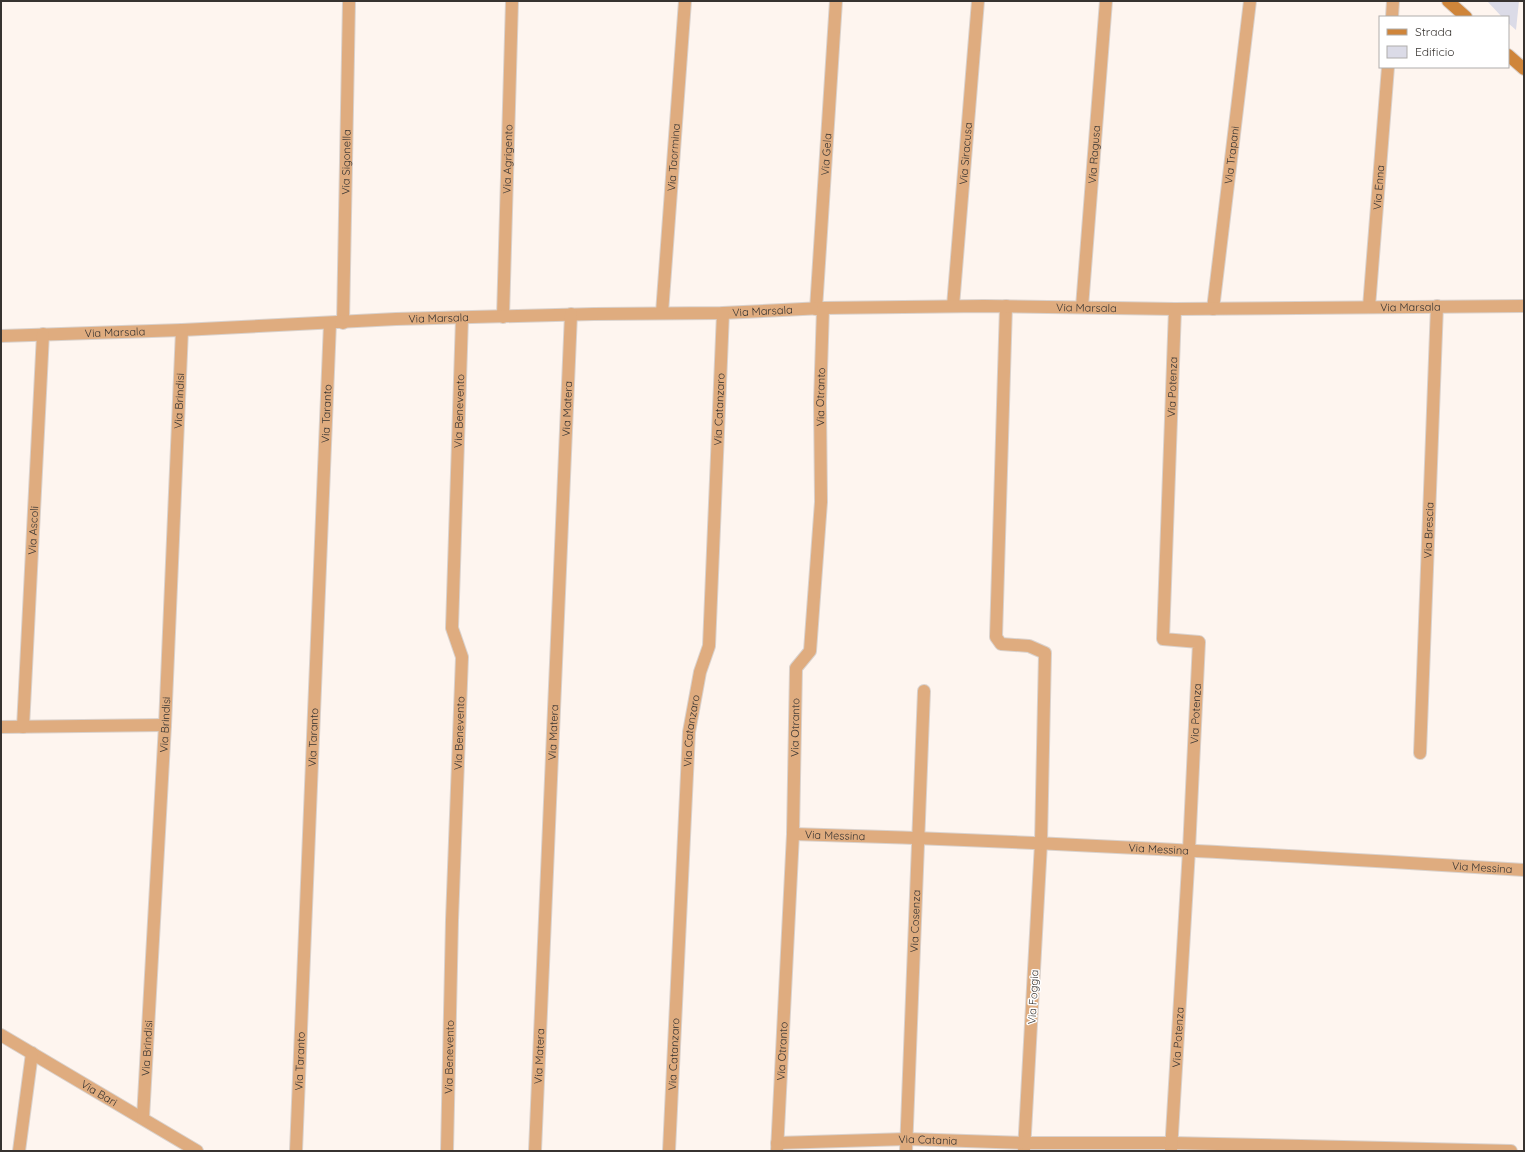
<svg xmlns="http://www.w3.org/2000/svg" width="1525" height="1152" font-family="Quicksand,sans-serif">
	<rect width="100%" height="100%" fill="#fef5ef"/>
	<path fill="#dbdbe7" d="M1487,1H1519L1516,30L1508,23V17H1502Z"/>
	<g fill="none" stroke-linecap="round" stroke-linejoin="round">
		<g stroke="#dad2cd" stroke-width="14">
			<g id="street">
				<path d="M1392,17L1393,1"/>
				<path id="s1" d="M953,306L978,1"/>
				<path d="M1006,306L996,637L1001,644L1029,646L1045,653L1041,843L1024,1151"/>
				<path id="s2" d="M1082,307L1106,1"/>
				<path id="s3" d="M1369,307L1388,67"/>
				<path id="s4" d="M816,309L836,1"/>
				<path id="s5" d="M1213,309L1250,1"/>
				<path id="s6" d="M662,313L685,1"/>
				<path id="s7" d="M503,317L512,1"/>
				<path id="s8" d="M343,323L349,1"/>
				<path id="s9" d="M1,336L182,330L396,319L594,314L723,313L823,308L984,306L1175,309L1524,306"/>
				<path d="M1,727L165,725"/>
				<path id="s10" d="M23,727L43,334"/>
				<path id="s11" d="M1420,753L1437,306"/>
				<path id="s12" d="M793,834C1037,841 1280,855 1524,870"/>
				<path id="s13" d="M1,1035L197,1151"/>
				<path id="s14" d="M143,1118L165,725L182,330"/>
				<path id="s15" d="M777,1143L907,1139L1025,1143H1172L1511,1151"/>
				<path d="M19,1151L32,1053"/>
				<path id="s16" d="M296,1151L330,323"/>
				<path id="s17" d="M447,1151L452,920L462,657L452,628L462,318"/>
				<path id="s18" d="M535,1151L571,314"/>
				<path id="s19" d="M669,1151L689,732L700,672L709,646L723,313"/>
				<path id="s20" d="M777,1151L793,834L796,668L810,651L821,502L820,402L823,308"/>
				<path id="s21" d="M906,1151L924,691"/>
				<path id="s22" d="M1171,1151L1189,850L1199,642L1163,639L1175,309"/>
			</g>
		</g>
		<g stroke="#dad2cd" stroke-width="14">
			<path id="secondary" d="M1448,1L1466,17
				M1508,55L1524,69"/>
		</g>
		<use href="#street" stroke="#dfac7f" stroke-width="12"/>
		<use href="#secondary" stroke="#cf853a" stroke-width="12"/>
	</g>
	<g text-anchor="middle" stroke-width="3" stroke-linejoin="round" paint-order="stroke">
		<g font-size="11" fill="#373330" stroke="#fff">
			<text dy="4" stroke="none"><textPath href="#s1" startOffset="153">Via Siracusa</textPath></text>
			<text dy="4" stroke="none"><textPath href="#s2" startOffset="153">Via Ragusa</textPath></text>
			<text dy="4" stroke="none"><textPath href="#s4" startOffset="155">Via Gela</textPath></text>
			<text dy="4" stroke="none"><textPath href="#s5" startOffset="155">Via Trapani</textPath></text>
			<text dy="4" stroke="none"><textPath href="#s6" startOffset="156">Via Taormina</textPath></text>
			<text dy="4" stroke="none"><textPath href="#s7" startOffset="158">Via Agrigento</textPath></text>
			<text dy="4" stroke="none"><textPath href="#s8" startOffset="161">Via Sigonella</textPath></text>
			<text dy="4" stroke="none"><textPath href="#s3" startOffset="120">Via Enna</textPath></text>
			<text dy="4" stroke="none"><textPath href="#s9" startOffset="1086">Via Marsala</textPath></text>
			<text dy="4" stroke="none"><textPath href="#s9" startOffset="1410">Via Marsala</textPath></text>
			<text dy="4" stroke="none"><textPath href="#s9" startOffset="762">Via Marsala</textPath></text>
			<text dy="4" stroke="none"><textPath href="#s9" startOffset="438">Via Marsala</textPath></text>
			<text dy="4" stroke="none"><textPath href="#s9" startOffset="114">Via Marsala</textPath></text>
			<text dy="4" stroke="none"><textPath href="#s22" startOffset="798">Via Potenza</textPath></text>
			<text dy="4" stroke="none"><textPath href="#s20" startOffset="760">Via Otranto</textPath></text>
			<text dy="4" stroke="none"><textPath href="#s14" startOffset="718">Via Brindisi</textPath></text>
			<text dy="4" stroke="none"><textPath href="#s18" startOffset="743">Via Matera</textPath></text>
			<text dy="4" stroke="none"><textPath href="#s19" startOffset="745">Via Catanzaro</textPath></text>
			<text dy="4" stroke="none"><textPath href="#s17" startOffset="742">Via Benevento</textPath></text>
			<text dy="4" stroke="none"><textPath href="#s16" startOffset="738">Via Taranto</textPath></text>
			<text dy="4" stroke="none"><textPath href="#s11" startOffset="223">Via Brescia</textPath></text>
			<text dy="4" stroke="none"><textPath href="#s10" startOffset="197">Via Ascoli</textPath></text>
			<text dy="4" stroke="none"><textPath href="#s22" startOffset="438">Via Potenza</textPath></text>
			<text dy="4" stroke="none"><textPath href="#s14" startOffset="394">Via Brindisi</textPath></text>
			<text dy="4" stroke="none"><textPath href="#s20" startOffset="424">Via Otranto</textPath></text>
			<text dy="4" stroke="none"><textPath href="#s19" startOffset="421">Via Catanzaro</textPath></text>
			<text dy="4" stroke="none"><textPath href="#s17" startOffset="418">Via Benevento</textPath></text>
			<text dy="4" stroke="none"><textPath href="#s18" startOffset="419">Via Matera</textPath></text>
			<text dy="4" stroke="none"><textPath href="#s16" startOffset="414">Via Taranto</textPath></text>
			<text dy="4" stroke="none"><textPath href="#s12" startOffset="42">Via Messina</textPath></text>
			<text dy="4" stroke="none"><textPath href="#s12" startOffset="366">Via Messina</textPath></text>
			<text dy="4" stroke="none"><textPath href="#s12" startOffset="690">Via Messina</textPath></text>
			<text dy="4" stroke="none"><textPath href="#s21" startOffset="230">Via Cosenza</textPath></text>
			<text transform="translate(1033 997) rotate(-87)" y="4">Via Foggia</text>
			<text dy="4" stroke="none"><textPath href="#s22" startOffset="114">Via Potenza</textPath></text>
			<text dy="4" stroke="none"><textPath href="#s14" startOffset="70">Via Brindisi</textPath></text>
			<text dy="4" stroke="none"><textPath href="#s20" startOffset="100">Via Otranto</textPath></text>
			<text dy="4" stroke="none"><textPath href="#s19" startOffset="97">Via Catanzaro</textPath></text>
			<text dy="4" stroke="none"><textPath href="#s18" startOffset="95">Via Matera</textPath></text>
			<text dy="4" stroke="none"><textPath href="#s17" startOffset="94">Via Benevento</textPath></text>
			<text dy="4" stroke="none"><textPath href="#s16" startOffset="90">Via Taranto</textPath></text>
			<text dy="4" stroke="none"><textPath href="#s13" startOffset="114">Via Bari</textPath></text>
			<text dy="4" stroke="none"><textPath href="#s15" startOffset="151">Via Catania</textPath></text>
		</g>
	</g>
	<rect width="1525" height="1152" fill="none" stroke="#373330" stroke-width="4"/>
	<rect x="1379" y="16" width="130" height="52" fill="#ffffff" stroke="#afadac"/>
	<rect x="1387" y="29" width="20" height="6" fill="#cf853a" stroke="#afadac"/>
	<text x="1415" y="36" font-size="12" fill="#373330">Strada</text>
	<rect x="1387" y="46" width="20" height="12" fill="#dbdbe7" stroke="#afadac"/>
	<text x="1415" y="56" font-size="12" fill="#373330">Edificio</text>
</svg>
